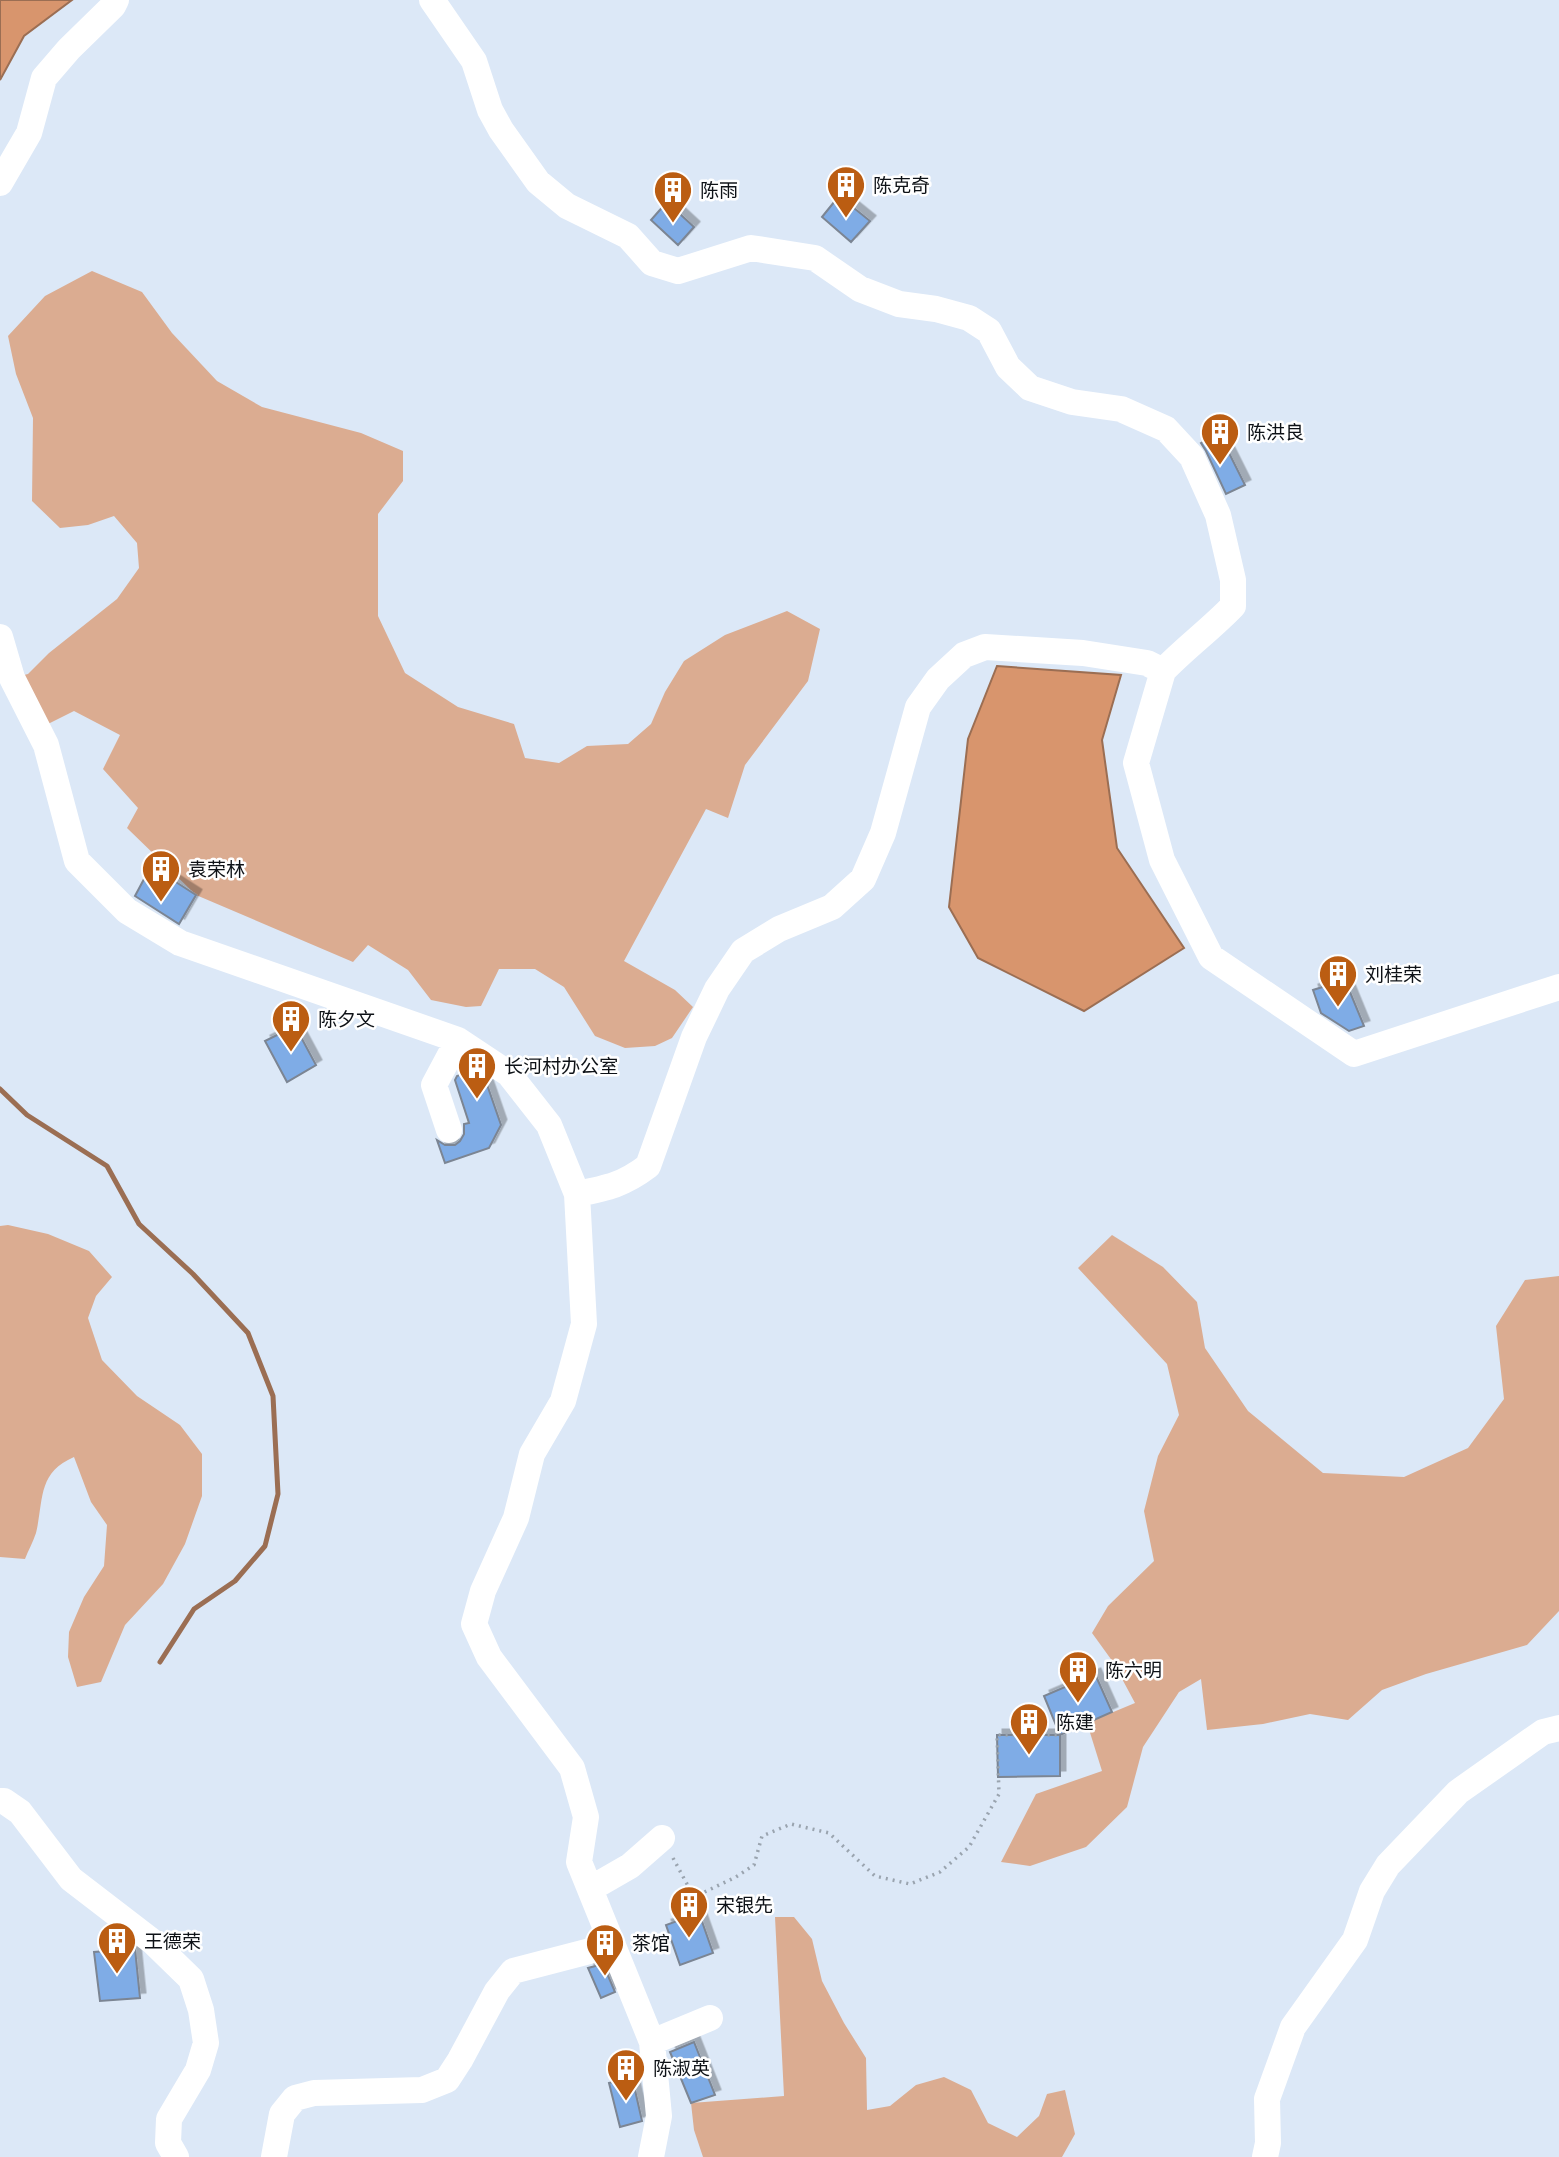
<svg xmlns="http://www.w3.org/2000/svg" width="1559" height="2157" font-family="Poppins,'Noto Sans SC',sans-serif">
	<defs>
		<filter id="shadow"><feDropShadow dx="5.5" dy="-5.5" stdDeviation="0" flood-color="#0004"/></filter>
	</defs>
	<rect width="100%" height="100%" fill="#dce8f7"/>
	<path fill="#dbac91" d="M92,271L142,292L172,333L217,381L262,407L361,433L403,451V481L378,514V616L405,673L458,707L514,724L525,758L559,763L587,746L628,744L651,724L665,692L684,661L725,635L787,611L820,629L808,681L745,765L728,818L706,809L624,961L675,990L693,1007L672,1038L655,1046L625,1048L595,1036L564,987L535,969H499L481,1006L466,1007L431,1000L408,970L368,945L353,962L196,895L127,828L138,808L103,769L120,735L74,711L38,729L12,678L28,674L49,653L117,599L139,568L137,543L114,516L88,525L60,528L32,501L33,418L16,374L8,336L45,296Z
		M8,1225L48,1234L89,1251L112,1277L96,1296L88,1318L102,1360L137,1396L180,1425L202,1454V1496L185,1544L163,1584L125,1625L101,1682L77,1687L68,1657L69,1632L84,1597L104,1566L107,1525L91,1502L74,1457C37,1473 44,1500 36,1533C33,1542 28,1551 25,1559L0,1557V1226Z
		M1112,1235L1163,1267L1197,1302L1205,1348L1248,1411L1323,1473L1404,1477L1468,1448L1504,1399L1496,1326L1525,1280L1559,1276V1611L1527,1645L1426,1674L1382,1690L1348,1720L1310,1714L1263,1724L1207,1730L1201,1679L1179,1692L1143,1747L1127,1807L1086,1847L1030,1866L1001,1862L1036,1794L1102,1771L1087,1723L1135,1703L1113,1662L1092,1633L1108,1606L1154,1561L1144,1511L1158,1456L1179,1415L1167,1364L1078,1268Z
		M775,1917H794L812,1939L822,1981L844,2023L866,2058L867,2110L890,2106L916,2085L944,2077L971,2090L988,2123L1017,2137L1039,2116L1047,2094L1065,2090L1075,2134L1062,2157H703L694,2130L691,2103L784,2096Z"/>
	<path fill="#d8956d" stroke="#9b6e53" stroke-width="2" d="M0,0H72L24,36L0,80Z
		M997,666L1121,675L1102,740L1117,848L1184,948L1084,1011L978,958L949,907L968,739Z"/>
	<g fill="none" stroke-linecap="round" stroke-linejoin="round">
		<path stroke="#9b6e53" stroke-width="5" d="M0,1089L27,1115L107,1166L139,1224L193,1274L248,1333L273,1396L278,1494L265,1546L235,1581L194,1609L160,1662"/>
	</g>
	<path fill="#7face6" stroke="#7b8593" stroke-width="2" filter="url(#shadow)" d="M839,196L870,221L851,242L822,217Z
		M667,202L694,227L678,245L651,220Z
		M1219,433L1245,485L1226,494L1206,451L1201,443Z
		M151,866L196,895L179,924L135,896Z
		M1345,980L1364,1026L1349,1031L1321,1013L1313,990Z
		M295,1026L316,1065L287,1082L265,1041Z
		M474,1070L484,1076L501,1125L489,1148L445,1163L437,1140L445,1145H455L460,1141L464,1134V1124L469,1123L455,1080L457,1076Z
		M1095,1674L1112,1712L1060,1735L1044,1696Z
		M997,1735H1060V1776L998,1777Z
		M699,1913L713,1953L680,1965L666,1925Z
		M135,1949L140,1998L100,2001L94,1952Z
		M603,1964L615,1992L601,1998L588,1968Z
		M694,2042L715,2095L691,2103L670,2052Z
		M632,2077L642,2121L620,2127L609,2083Z"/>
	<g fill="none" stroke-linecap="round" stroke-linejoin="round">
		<path stroke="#9aa4af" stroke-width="3.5" stroke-dasharray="2 5" stroke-linecap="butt" d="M673,1858L694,1897L736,1877L754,1865L762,1836L791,1824L829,1833L875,1876L910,1884L940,1872L969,1847L999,1794L997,1735H1060"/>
		<path stroke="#fff" stroke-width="26" d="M432,0L474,61L490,110L501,130L538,182L567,206L628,236L652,263L678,271L751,248L815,258L860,289L899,304L936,309L969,318L989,331L1008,367L1030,388L1072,402L1121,409L1166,429L1192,457L1218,515L1233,580V606C1211,629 1185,648 1163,671L1147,663L1083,653L985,647L964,655L938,679L918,707L883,833L863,879L832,907L779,929L743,951L717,989L694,1037L648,1166C623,1185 607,1188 577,1194
			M0,183L29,133L44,78L69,49L113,6L116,0
			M0,637L12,678L46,745L77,861L127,911L180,943L458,1040L509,1074L549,1125L577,1194L584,1324L563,1401L532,1454L516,1518L483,1591L474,1624L489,1657L572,1768L586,1817L579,1862L652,2042L659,2116L651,2157
			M1163,671L1136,763L1162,860L1211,957L1354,1054L1559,987
			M449,1130L434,1085L458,1040
			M0,1801H4L20,1812L71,1879L153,1942L191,1979L201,2010L206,2043L198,2070L169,2119L168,2143L176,2157
			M590,1889L630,1866L662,1838
			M652,2042L710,2018
			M274,2157L282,2114L295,2098L314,2093L422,2090L447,2080L460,2060L497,1991L513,1971L613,1945
			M1265,2157L1268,2143L1267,2099L1293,2027L1355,1940L1372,1891L1388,1865L1458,1792L1543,1732L1559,1728"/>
	</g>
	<defs>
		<g id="building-pin" transform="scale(2.0125)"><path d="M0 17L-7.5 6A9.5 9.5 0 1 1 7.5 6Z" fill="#bb5d12" stroke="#fff"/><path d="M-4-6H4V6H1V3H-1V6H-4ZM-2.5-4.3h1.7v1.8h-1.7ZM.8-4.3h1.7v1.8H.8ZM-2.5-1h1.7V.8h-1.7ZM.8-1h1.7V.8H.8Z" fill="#fff"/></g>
	</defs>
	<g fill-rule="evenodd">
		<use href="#building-pin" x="846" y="185"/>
		<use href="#building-pin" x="673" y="190"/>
		<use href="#building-pin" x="1220" y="432"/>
		<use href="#building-pin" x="161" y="869"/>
		<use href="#building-pin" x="1338" y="974"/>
		<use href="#building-pin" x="291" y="1019"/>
		<use href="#building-pin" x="477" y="1066"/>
		<use href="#building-pin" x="1078" y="1670"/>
		<use href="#building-pin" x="1029" y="1722"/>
		<use href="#building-pin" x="689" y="1905"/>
		<use href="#building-pin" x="117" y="1941"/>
		<use href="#building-pin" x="605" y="1943"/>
		<use href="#building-pin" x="626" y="2068"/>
	</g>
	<g text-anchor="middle" stroke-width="5" stroke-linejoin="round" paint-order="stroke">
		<g font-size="19" fill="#0e1217" stroke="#fff" text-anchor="start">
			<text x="873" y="192">陈克奇</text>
			<text x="700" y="197">陈雨</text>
			<text x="1247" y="439">陈洪良</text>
			<text x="188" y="876">袁荣林</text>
			<text x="1365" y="981">刘桂荣</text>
			<text x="318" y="1026">陈夕文</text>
			<text x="504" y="1073">长河村办公室</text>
			<text x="1105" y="1677">陈六明</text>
			<text x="1056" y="1729">陈建</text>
			<text x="716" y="1912">宋银先</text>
			<text x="144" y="1948">王德荣</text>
			<text x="632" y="1950">茶馆</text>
			<text x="653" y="2075">陈淑英</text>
		</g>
	</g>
</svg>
